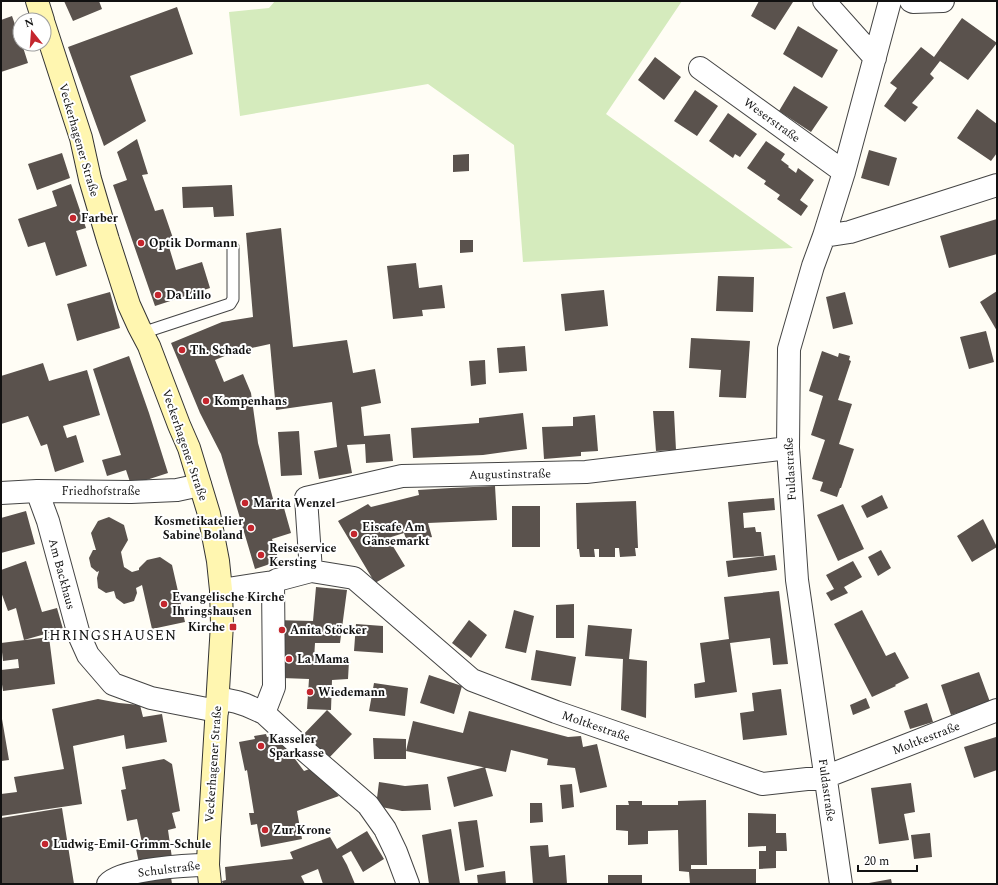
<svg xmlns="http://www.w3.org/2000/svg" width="998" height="885" font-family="Spectral,serif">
	<rect width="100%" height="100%" fill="#fffdf5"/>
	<path fill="#d5ebbd" d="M275,1H682L606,114L793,248L523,262L514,145L428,84L240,116L229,12L269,8Z"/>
	<path fill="#5a524d" d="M64,1H99L102,9L73,21Z
		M759,1H792L793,2L775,30L751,16Z
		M177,7L193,54L130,76L146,121L104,146L68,47Z
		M12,16L20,39V44H22L28,63L1,72V20Z
		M962,18L997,43L968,80L940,61L930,74L934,78L912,103L918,107L905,122L884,106L897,88L890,83L921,47L934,57Z
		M798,26L838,50L822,78L783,54Z
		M655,57L681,77L664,100L638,80Z
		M794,86L828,107L811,132L779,111Z
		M695,90L718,106L697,136L674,121Z
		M977,109L997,124V153L991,161L957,138Z
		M728,113L757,134L740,157L735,154L733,158L709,141Z
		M137,139L148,174L142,175L155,211L163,209L175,244L161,250L169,247L176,270L202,262L210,288L155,306L113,185L127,180L117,152Z
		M766,141L785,154L781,160L789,166L788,167L796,173L798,168L814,180L800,200L808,206L801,216L777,199L780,195L764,184L766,181L747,168Z
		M869,150L897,158L889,186L861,178Z
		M62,153L70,178L37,190L28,164Z
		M469,154V171L453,172V155Z
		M71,184L86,228L76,231L87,266L56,276L45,242L28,247L18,219L57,206L52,191Z
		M232,185L234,216L214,217L213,207L183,208L182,187Z
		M997,219V254L949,268L940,236Z
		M281,228L293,347L347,340L353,373L375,369L381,403L361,407L364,436L390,434L393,461L366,463L365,444L347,445L352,473L319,479L314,451L337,447L332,402L276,410L270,344L234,352L215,360L224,382L243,374L251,393L258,443L276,510L284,508L291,533L272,539L279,561L255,569L221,454L200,413L171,343L222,322L253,317L246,233Z
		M460,240H473V252L460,253Z
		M416,263L419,288L442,285L445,308L422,310L423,316L393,319L387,266Z
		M718,276L754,277L753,312L716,311Z
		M604,290L608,326L565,331L561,294Z
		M997,291V331L980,302Z
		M110,292L120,328L77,341L67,304Z
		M845,292L853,324L833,329L826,297Z
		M986,331L994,362L969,369L960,337Z
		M691,338L750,341L746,398L719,397L721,370L689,368Z
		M525,346L527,371L499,373L497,348Z
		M822,351L838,357L839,353L850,356L849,360L851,361L838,400L852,404L839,444L854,449L841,488H840L837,497L820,491L823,482L812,479L825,440L811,435L823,396L809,391Z
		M129,356L149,413L168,473L131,485L126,470L107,476L102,460L121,455L93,369Z
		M485,360L486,384L471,386L469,361Z
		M43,363L49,381L87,370L100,415L63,426L67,438L76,435L84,462L55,472L47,444L41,446L28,416L1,424V376Z
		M653,411H674L676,450L656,451Z
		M523,413L527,449L483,455L413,458L411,428L479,423V418Z
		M595,415L598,451L581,452V456L544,459L542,427L573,426V417Z
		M299,431L302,475L281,476L278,432Z
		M495,486L497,520L428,523L432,537L408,545L404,533L388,538L405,566L375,583L338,521L368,504L371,507L419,495L418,490L451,488Z
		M882,495L888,508L867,518L861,506Z
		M774,498L775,510L743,513L744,528L755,527L756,532H761L764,556L733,558L728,502Z
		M636,501L638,548H635L636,556L620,557L619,548H615V557H599V549H594L595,557H580L579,549H577L576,503Z
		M843,504L864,549L838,561L817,515Z
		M512,506H540V547H512Z
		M26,511L35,544L1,553V518Z
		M109,517L124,525L128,540L121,552L124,567L132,572L139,570V568L147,560L160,557L172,565L185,622L152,629L142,585L136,588L137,593L134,601L124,604L116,598L114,591L106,593L98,588L97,578L99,571L97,572L91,567L89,558L93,550H96L91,533L98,521Z
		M983,519L997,547L972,562L957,536Z
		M881,550L891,568L878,576L868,557Z
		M775,555L777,570L728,577L726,561Z
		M26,561L42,612L57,608L63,629L24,640L16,608L8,611L1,592V570Z
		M853,561L862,577L844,587L848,593L831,601L826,593L834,589L826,575Z
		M316,587L347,590L340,643H315L314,659L349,661L348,679L332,680L331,710L307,709L309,679L282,678L275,620L313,621Z
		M779,591L788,664L773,665L770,638L730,643L737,692L695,698L694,684L705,682L700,643L729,639L724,597Z
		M574,604V638H556V605Z
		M514,610L534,616L526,653L505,648Z
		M862,610L886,656L895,652L909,678L895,685L896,686L872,697L834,624Z
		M469,620L487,635L471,658L452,643Z
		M356,624L383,626V653L354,651Z
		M588,625L632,629L629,659L647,661L646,718L621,710L623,659L585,656Z
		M49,637L55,684L3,691L1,678V670L19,668L18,659L3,661L1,643Z
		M536,650L576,657L571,686L531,680Z
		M979,672L990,702L951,715L941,685Z
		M429,675L462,686L454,714L420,703Z
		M374,683L408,688L405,716L369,711Z
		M781,689L787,735L743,740L740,713L754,711L752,693Z
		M866,698L870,708L853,715L850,705Z
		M98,699L119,703L140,705L143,717L162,714L167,742L126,749L124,735L73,746L82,804L1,816V794L17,792L14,777L64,769L52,709Z
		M927,703L933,722L910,729L904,711Z
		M327,710L352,734L326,761L301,737Z
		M469,711L568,737L581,736L583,747L597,744L607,787L580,793L575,768L547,765L548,759L511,750L506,772L406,751L413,721L463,733Z
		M1,719H2L9,760L1,761Z
		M266,734L267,737L277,735L304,771L315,767L339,796L297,811L302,839L261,847L257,824L251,825L249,813H254L247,770L245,771L239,742L255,739L254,736Z
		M996,737L997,739V770L974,778L964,747Z
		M373,738L406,739V759H374Z
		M164,759L172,764L180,811L172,813L176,828L168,830L172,858L139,863L135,844L142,843L137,819L127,821L121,790L126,789L122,767Z
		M485,767L493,796L454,807L447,777Z
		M379,782L405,786L428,784L431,810L402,811L376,806Z
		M911,783L915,812L904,814L909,840L879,844L871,788Z
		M572,784L574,807L562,809L560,785Z
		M706,800L707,865H691V869H756V884H690L689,872L679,871L678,830L648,831V844L628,845V831L616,830V805H629L628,801H642V805H678V801Z
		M530,803H542L543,822L530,823Z
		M62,808L74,884H2L1,879V818Z
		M748,813L776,814V833H786L787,851H776V868L759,869V851H766V846L748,847Z
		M477,820L484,867L465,871L458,822Z
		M451,829L460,884H429L422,835Z
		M367,831L384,859L363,872L351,851L342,856L347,865L355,884H323L318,869L301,876L305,884H223L222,881L226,880L225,867L293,859L290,852L330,837L337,849Z
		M930,833L932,857L914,859L911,835Z
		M548,845L549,857L565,855L567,884H533L530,846Z
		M505,871L506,884H478L477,875Z
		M608,875H642V884H608Z
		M171,877L172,884H132V883Z
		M891,879L892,884H869V883Z"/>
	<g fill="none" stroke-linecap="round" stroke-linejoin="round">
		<g stroke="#444" stroke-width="13">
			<path id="lane" d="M142,333L230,304L233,299V247"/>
		</g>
		<g stroke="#444" stroke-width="24">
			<path id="street" d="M824,1L875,58
				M911,1L913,2L943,1
				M700,68L844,172
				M824,236L850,232L997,185
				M37,491L48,521L79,635L88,655L94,662L113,684L151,698L217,711
				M1,493L37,491L131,492L177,490L200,485
				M311,571L306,498L402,476L586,472L788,448
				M221,590L273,582L277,580L311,571L354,578L472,680L556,712L700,762L762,784L825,777L997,710
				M218,698L237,702L246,705L264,713L303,749L368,805L385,829L396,852L408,884
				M264,713L274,687L273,582
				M108,884C120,869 188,865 208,865
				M841,884L797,580L788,448L789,349L813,266L824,236L844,172L890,1"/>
		</g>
		<g stroke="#333" stroke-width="24">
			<path id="secondary" d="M37,1L43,20
				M44,24L81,138L90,179L108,240L129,305L139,327L149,346L179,425L189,448L209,514L218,561L221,590L222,624L209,838L208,865L210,884"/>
		</g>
		<use href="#lane" stroke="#fff" stroke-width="11"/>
		<use href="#street" stroke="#fff" stroke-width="22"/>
		<use href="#secondary" stroke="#fff6b0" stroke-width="22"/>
	</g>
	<g fill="#c4262e" stroke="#fff" stroke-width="1.5">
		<circle cx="73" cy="218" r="4"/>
		<circle cx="141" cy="243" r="4"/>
		<circle cx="158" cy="295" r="4"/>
		<circle cx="182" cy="350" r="4"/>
		<circle cx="206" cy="401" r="4"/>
		<circle cx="245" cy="503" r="4"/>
		<circle cx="251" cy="528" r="4"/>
		<circle cx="354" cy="534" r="4"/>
		<circle cx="261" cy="555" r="4"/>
		<circle cx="164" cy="604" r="4"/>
		<rect x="229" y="623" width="8" height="8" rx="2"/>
		<circle cx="282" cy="630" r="4"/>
		<circle cx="289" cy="659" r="4"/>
		<circle cx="310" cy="692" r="4"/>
		<circle cx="261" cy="746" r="4"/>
		<circle cx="265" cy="830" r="4"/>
		<circle cx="45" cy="844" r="4"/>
	</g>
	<g text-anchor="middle" stroke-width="4" stroke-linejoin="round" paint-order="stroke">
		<g font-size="12" fill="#111" stroke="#fff">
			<text transform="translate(772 120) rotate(36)" y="4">Weserstraße</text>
			<text transform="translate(79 140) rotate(74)" y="4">Veckerhagener Straße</text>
			<text transform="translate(185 445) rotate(71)" y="4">Veckerhagener Straße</text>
			<text transform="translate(790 469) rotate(-93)" y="4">Fuldastraße</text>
			<text transform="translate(510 474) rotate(-1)" y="4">Augustinstraße</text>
			<text x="101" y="495">Friedhofstraße</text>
			<text transform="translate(62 574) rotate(75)" y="4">Am Backhaus</text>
			<text transform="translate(596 726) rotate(19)" y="4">Moltkestraße</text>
			<text transform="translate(926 738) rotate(-21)" y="4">Moltkestraße</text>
			<text transform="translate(213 764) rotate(-86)" y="4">Veckerhagener Straße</text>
			<text transform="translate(827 790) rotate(82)" y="4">Fuldastraße</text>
			<text transform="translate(169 869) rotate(-7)" y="4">Schulstraße</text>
		</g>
		<g font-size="12" font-weight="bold" fill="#111" stroke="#fff" text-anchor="start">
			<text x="81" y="222">Farber</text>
			<text x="149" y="247">Optik Dormann</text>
			<text x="166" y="299">Da Lillo</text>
			<text x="190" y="354">Th. Schade</text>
			<text x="214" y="405">Kompenhans</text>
			<text x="253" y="507">Marita Wenzel</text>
			<text x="243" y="525" text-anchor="end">Kosmetikatelier<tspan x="243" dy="14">Sabine Boland</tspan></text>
			<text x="362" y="531">Eiscafe Am<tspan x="362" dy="14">Gänsemarkt</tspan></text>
			<text x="269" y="552">Reiseservice<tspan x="269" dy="14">Kersting</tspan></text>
			<text x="172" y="601">Evangelische Kirche<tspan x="172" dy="14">Ihringshausen</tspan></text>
			<text x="225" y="631" text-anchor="end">Kirche</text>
			<text x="290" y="634">Anita Stöcker</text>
			<text x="297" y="663">La Mama</text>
			<text x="318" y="696">Wiedemann</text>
			<text x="269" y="743">Kasseler<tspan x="269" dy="14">Sparkasse</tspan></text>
			<text x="273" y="834">Zur Krone</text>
			<text x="53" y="848">Ludwig-Emil-Grimm-Schule</text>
		</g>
		<g font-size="14" letter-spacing="1" fill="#111" stroke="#fff">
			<text x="110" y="640">IHRINGSHAUSEN</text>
		</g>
	</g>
	<rect width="998" height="885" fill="none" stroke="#111111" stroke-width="4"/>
	<g transform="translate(32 32) rotate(343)"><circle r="19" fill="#ffffff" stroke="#a0a0a0"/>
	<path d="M0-3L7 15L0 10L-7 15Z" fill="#c4262e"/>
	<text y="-6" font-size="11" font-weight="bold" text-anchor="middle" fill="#111111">N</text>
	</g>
	<path d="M858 865v6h59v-6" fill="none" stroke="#111111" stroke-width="2"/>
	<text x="864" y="865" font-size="12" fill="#111111" stroke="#ffffff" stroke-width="3" paint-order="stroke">20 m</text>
</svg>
